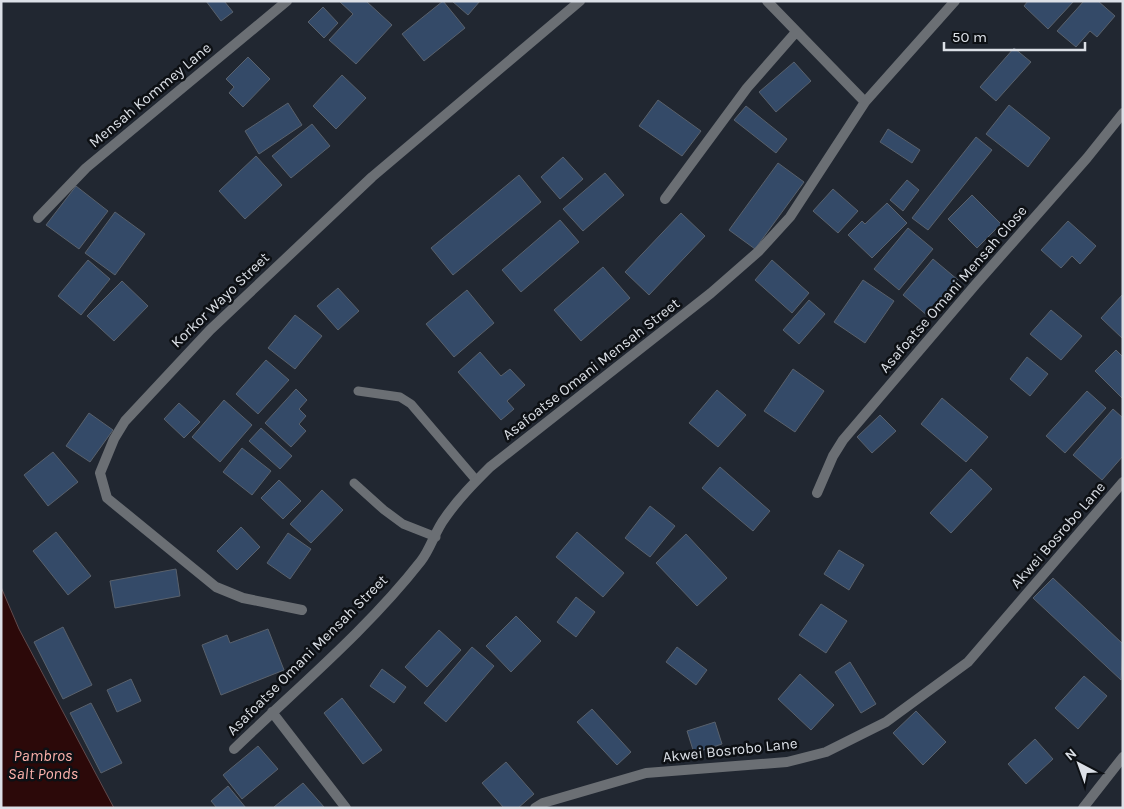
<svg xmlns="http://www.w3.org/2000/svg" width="1124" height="809" font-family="Karla,sans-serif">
	<rect width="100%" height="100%" fill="#212731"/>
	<path fill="#2c0909" stroke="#614a4c" d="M1,587L19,629L114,808H1Z"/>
	<path fill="#344a68" stroke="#59616c" d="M206,1H224L233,12L221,21Z
		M339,1H366L392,25L356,64L329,40L353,14Z
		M443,1L465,28L424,61L402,34Z
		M452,1H480L468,15Z
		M1028,1H1074L1048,29L1024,6Z
		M1084,1H1098L1115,16L1097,37L1090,31L1076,47L1057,31Z
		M323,7L338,23L324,38L308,22Z
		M1014,48L1031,62L996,101L980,87Z
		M248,57L270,79L243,107L229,93L234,87L226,79Z
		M794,62L811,81L776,112L759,92Z
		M342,75L366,98L336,129L313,106Z
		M658,100L701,131L682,156L639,126Z
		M288,103L302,125L259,154L245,131Z
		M1009,105L1050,138L1028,167L986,134Z
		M746,106L787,139L776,153L734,120Z
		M312,124L330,146L291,178L272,156Z
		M888,129L920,150L912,163L880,142Z
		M976,137L992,150L928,230L912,218Z
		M256,156L282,185L245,219L219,191Z
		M563,157L583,179L560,199L541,177Z
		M778,163L804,182L755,249L729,230Z
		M605,173L624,195L583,231L563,209Z
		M519,175L541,202L453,275L431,248Z
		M907,180L919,190L903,211L890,200Z
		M76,186L108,211L79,249L46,225Z
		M833,189L858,211L838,233L813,211Z
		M972,195L1001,224L977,248L948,219Z
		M887,203L907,223L872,258L848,235L862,221L865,224Z
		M115,212L145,234L115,275L85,253Z
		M681,213L705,236L649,295L625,272Z
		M560,220L579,242L521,292L502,270Z
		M1068,221L1096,246L1080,264L1072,256L1061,268L1041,250Z
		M908,228L933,249L899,290L874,269Z
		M933,259L958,280L928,316L903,295Z
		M88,260L110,279L81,315L58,296Z
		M772,260L809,293L792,313L755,280Z
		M603,267L630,298L581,341L554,310Z
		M863,280L894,301L865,343L834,322Z
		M122,281L148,306L114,341L87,316Z
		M338,288L359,311L338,330L317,306Z
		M467,290L494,323L454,357L426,324Z
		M1123,294V339L1101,318Z
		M809,300L825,314L799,344L783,330Z
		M1051,310L1082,336L1061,360L1030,334Z
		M295,315L322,336L295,369L268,348Z
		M1116,350L1123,357V399L1095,371Z
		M480,352L501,376L510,369L525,385L507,401L514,409L501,420L458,372Z
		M1027,357L1048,374L1030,396L1010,379Z
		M266,360L289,380L258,414L236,394Z
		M793,369L824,391L795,432L764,411Z
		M296,389L307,400L299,409L306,416L299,424L306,431L291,447L265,423Z
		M717,390L746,415L718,447L689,423Z
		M1087,391L1106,408L1065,453L1046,436Z
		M942,398L988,437L966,462L921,424Z
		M224,400L252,425L220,462L192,437Z
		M179,403L200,422L184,438L164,419Z
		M1113,409L1123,418V456L1102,480L1073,455Z
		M89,413L113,430L90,462L66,446Z
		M880,415L896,431L872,453L857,437Z
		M261,428L292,456L280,469L249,441Z
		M242,448L271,471L252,495L223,472Z
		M53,452L78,482L48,506L24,475Z
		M720,467L770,511L753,531L702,488Z
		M971,469L992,489L951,533L930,513Z
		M279,480L301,501L283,519L261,498Z
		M322,490L343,510L311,543L290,524Z
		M650,506L675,526L650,557L625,538Z
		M241,527L260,547L237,570L217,551Z
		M56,532L91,576L68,595L33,551Z
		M577,532L624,573L603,597L556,557Z
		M288,533L311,549L290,579L267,563Z
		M686,534L727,578L697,606L656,563Z
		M839,550L864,565L849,590L824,574Z
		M176,569L180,596L115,608L110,581Z
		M1053,578L1123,644L1121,680L1033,598Z
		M576,597L595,612L576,637L557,622Z
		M821,604L847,621L826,653L799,635Z
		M516,616L541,641L511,672L486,646Z
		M63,627L92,685L63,699L34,642Z
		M268,629L284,670L221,695L202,645L227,635L230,643Z
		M439,630L461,650L427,687L405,667Z
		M472,647L494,666L446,722L424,703Z
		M677,647L707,670L696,685L666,662Z
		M850,662L876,704L861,713L835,672Z
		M382,669L406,687L394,703L370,686Z
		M800,674L834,705L811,730L778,699Z
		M1084,676L1107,696L1078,729L1055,708Z
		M131,679L141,701L117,712L107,690Z
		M342,698L382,750L363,764L324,713Z
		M91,703L122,763L101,773L70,713Z
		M592,709L631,752L617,765L577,722Z
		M916,711L946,742L923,765L893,733Z
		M715,722L722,744L694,753L687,731Z
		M1035,739L1053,759L1026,784L1008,764Z
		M258,746L278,769L242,799L223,775Z
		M506,762L534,794L518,808H504L482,783Z
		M303,783L324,807L274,808V807Z
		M228,786L246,808H217L211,801Z"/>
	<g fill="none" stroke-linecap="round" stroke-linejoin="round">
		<path stroke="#6b6f74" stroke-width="9" d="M358,391L400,397L411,404L476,480
			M354,483L384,510L403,524L436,537"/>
		<path stroke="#6b6f74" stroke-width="10" d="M767,1L865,102
			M665,199L747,88L796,32
			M38,218L86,168L287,1
			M817,493L833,456L843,440L976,284L1087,158L1123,113
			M302,610L243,598L216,587L107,498L100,473L114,439L125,421L210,330L372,177L580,1
			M272,712L346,808
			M234,749C297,688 367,630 421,561C431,548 435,531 445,518C458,499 474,483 490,467L711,293L759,251L790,217L865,102L955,1
			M535,808L543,803L646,773L787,762L826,752L886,722L968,662L1123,482
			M1083,808L1123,757"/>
	</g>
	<g text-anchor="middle" stroke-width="5" stroke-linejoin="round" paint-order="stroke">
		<g font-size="15" fill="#dce0e7" stroke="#0d1014">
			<text transform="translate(150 95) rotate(-40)" y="5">Mensah Kommey Lane</text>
			<text transform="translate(953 289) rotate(-49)" y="5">Asafoatse Omani Mensah Close</text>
			<text transform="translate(220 300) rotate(-44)" y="5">Korkor Wayo Street</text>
			<text transform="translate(591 369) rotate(-38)" y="5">Asafoatse Omani Mensah Street</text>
			<text transform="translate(1058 535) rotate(-49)" y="5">Akwei Bosrobo Lane</text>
			<text transform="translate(307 655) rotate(-45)" y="5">Asafoatse Omani Mensah Street</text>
			<text transform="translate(730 750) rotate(-6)" y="5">Akwei Bosrobo Lane</text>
		</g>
		<g font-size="16" font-style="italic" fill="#fdb2ac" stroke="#0d1014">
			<text x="43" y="761">Pambros<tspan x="43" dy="18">Salt Ponds</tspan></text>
		</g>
	</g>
	<rect width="1124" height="809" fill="none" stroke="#dce0e7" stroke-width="5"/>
	<g transform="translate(1079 764) rotate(319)" stroke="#0d1014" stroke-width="4" paint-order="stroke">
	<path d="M0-4L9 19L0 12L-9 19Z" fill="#dce0e7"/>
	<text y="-8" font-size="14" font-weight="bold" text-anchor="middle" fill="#dce0e7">N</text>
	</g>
	<path d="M944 42v8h141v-8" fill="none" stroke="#dce0e7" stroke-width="2.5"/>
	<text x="952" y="42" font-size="15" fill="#dce0e7" stroke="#0d1014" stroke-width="4" paint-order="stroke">50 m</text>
</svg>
